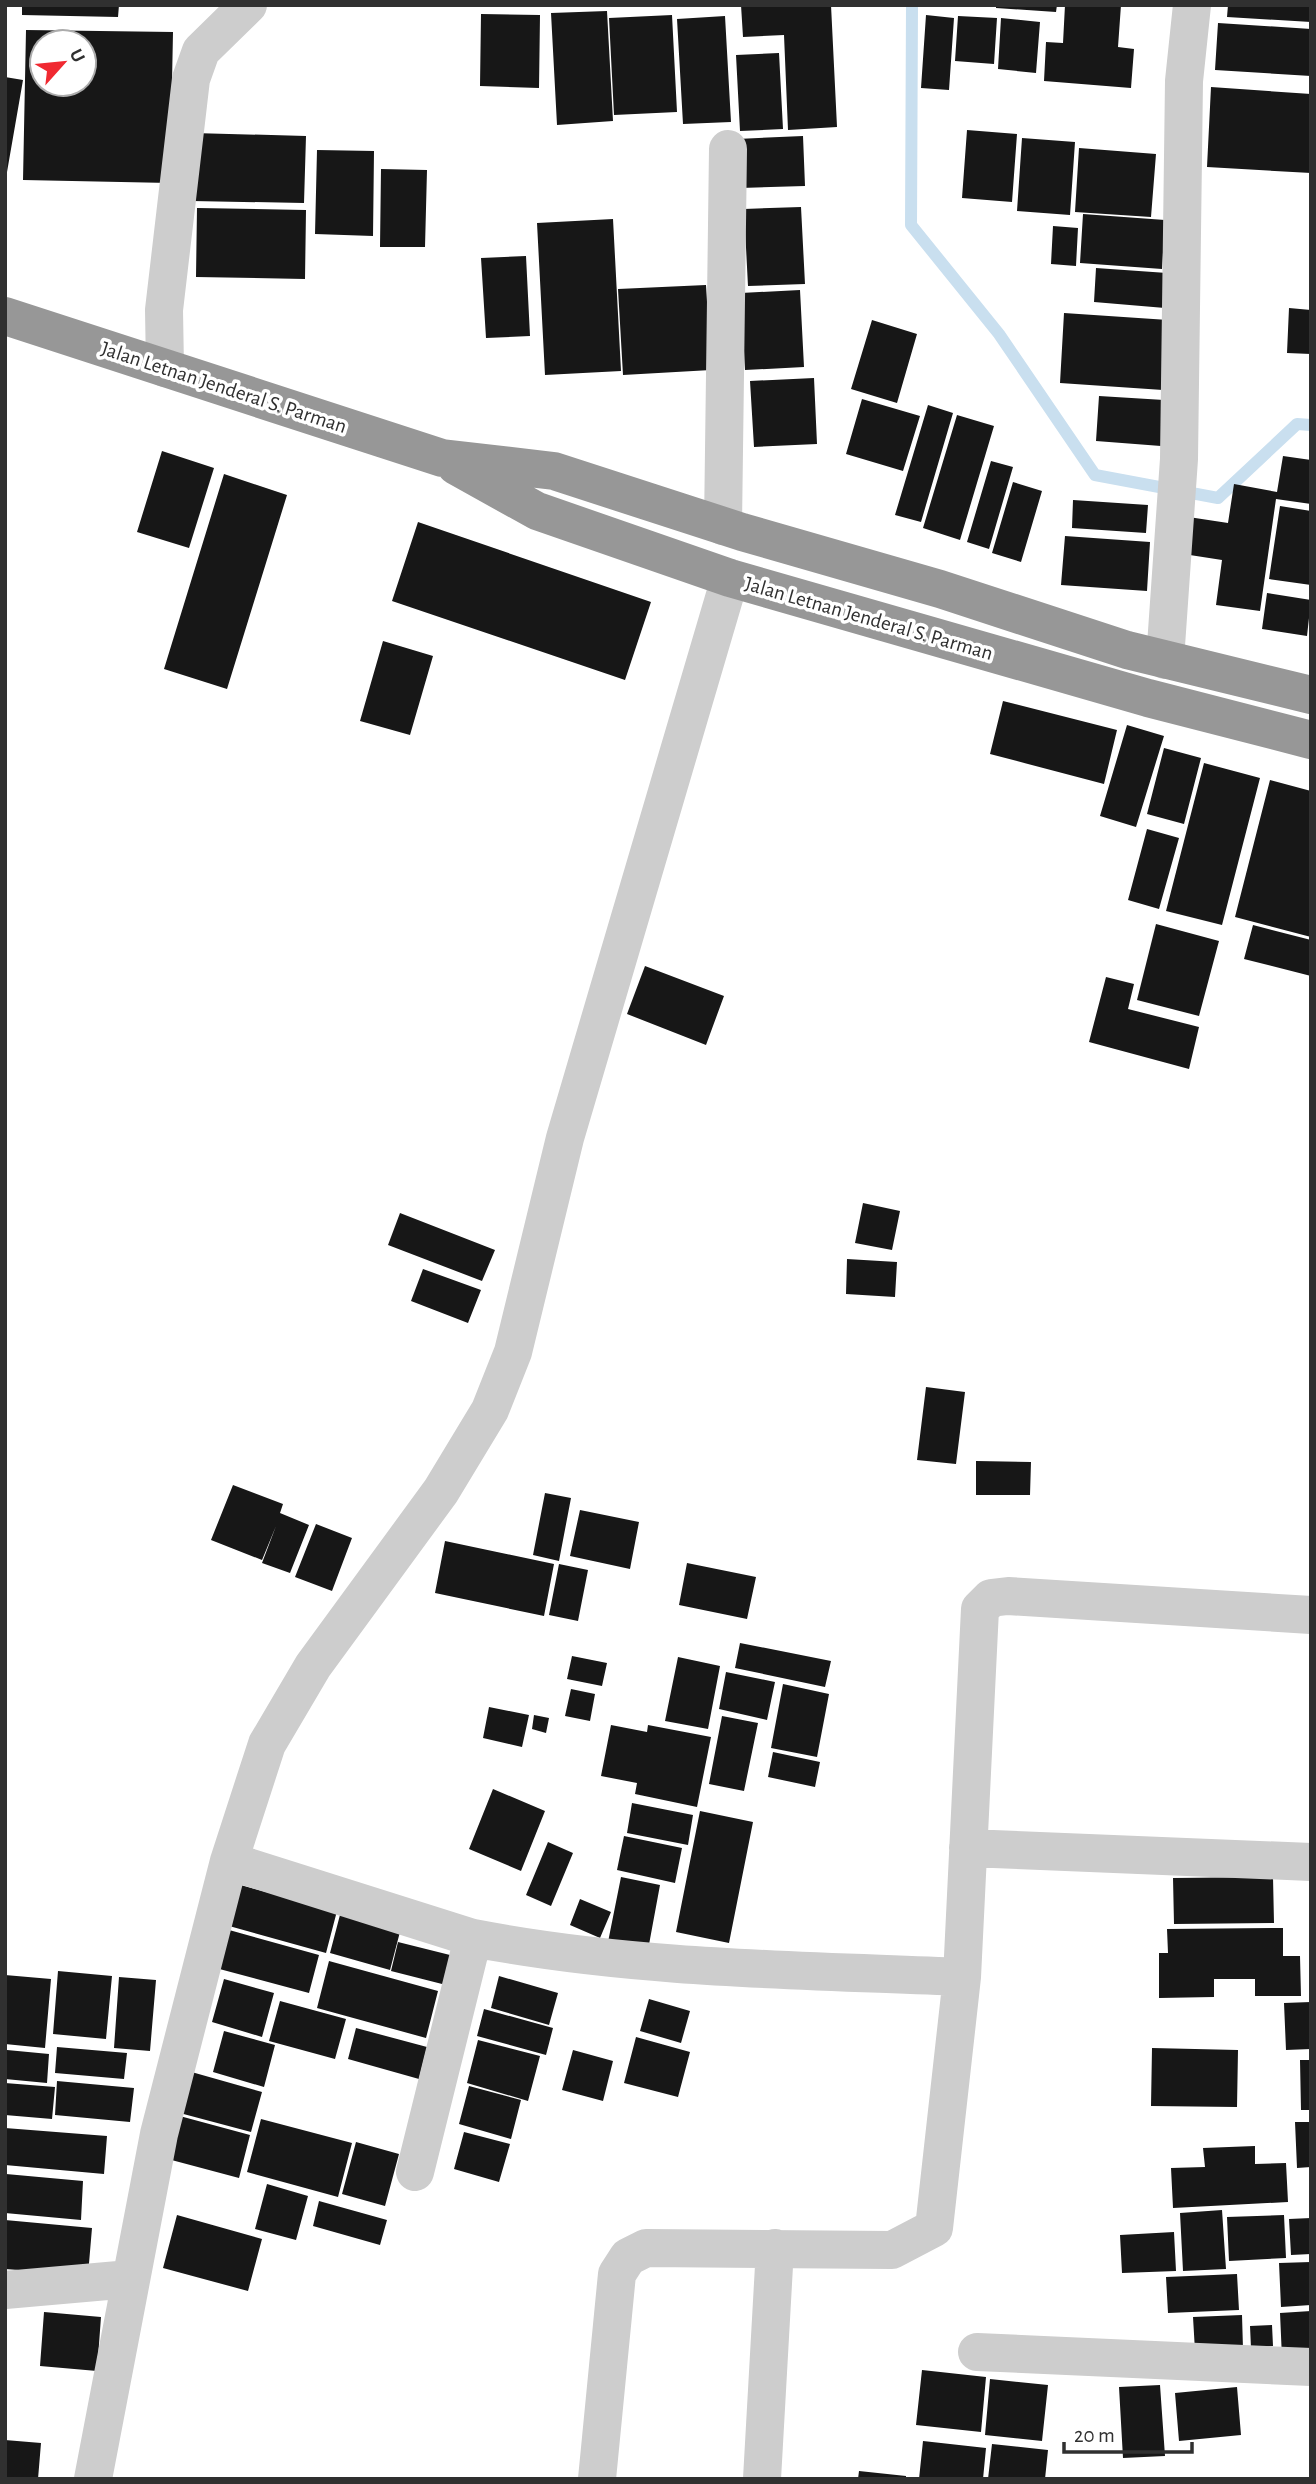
<svg xmlns="http://www.w3.org/2000/svg" width="1316" height="2484" font-family="'Alegreya Sans',sans-serif">
	<rect width="100%" height="100%" fill="#fff"/>
	<g fill="none" stroke-linecap="round" stroke-linejoin="round">
		<path stroke="#c9dfef" stroke-width="12" d="M912,5L911,225L999,334L1095,475L1218,498L1297,424L1311,425"/>
	</g>
	<path fill="#171717" fill-rule="evenodd" d="M22,5H119L118,17L22,15Z
		M741,5H831L837,127L788,130L784,35L743,37Z
		M996,5H1057L1056,12L996,8Z
		M1065,5H1121L1118,47L1134,49L1131,88L1044,81L1046,42L1063,43Z
		M1228,5H1311V22L1227,17Z
		M607,11L613,121L557,125L551,13Z
		M481,14L540,15L539,88L480,86Z
		M672,15L677,112L614,115L609,18Z
		M926,15L954,18L949,90L921,88Z
		M725,16L731,122L683,124L677,19Z
		M958,16L997,18L994,64L955,61Z
		M1001,18L1040,22L1036,73L998,69Z
		M1218,23L1311,29V76L1215,70Z
		M26,30L173,32L170,183L23,180ZM42,42H84V84H42Z
		M779,53L783,129L740,131L736,55Z
		M5,77L23,80L7,172H5Z
		M1211,87L1311,94V173L1207,167Z
		M967,130L1017,134L1012,202L962,198Z
		M193,133L306,136L304,203L192,201Z
		M803,136L805,186L740,188L737,139Z
		M1022,138L1075,142L1070,215L1017,211Z
		M1079,148L1156,154L1151,217L1075,212Z
		M317,150L374,151L373,236L315,234Z
		M381,169L427,170L425,247H380Z
		M801,207L805,284L748,286L744,209Z
		M197,208L306,210L305,279L196,277Z
		M1083,214L1165,220L1162,269L1080,263Z
		M613,219L621,371L545,375L537,223Z
		M1053,226L1078,228L1076,266L1051,264Z
		M526,256L530,336L486,338L481,258Z
		M1096,268L1167,273L1165,308L1094,302Z
		M706,285L711,370L623,375L618,289Z
		M800,290L804,367L745,370L741,293Z
		M1289,308L1311,310V354L1287,353Z
		M1064,313L1168,320L1163,390L1060,383Z
		M872,320L917,334L897,403L851,389Z
		M814,378L817,444L754,447L750,381Z
		M1099,396L1164,400L1161,446L1096,441Z
		M862,399L920,416L903,471L846,454Z
		M928,405L953,413L921,522L895,515Z
		M957,415L994,426L960,540L923,528Z
		M162,451L214,468L189,548L137,532Z
		M1283,456L1311,460V504L1276,499L1260,611L1216,605L1222,560L1177,553L1182,516L1228,523L1234,484L1277,492Z
		M991,461L1013,467L989,549L967,542Z
		M224,474L287,495L227,689L164,669Z
		M1013,482L1042,491L1021,562L992,553Z
		M1073,500L1148,505L1146,533L1072,528Z
		M1280,506L1311,511V585L1269,579Z
		M418,522L651,602L625,680L392,601Z
		M1065,536L1150,542L1147,591L1061,585Z
		M1267,593L1311,600L1307,636L1262,629Z
		M383,641L433,656L410,735L360,721Z
		M1003,701L1117,730L1104,784L990,754Z
		M1127,725L1164,736L1136,827L1100,816Z
		M1164,748L1201,758L1184,824L1147,814Z
		M1204,763L1260,778L1222,925L1166,911Z
		M1270,780L1311,791V937L1235,917Z
		M1147,829L1179,838L1159,909L1128,900Z
		M1156,924L1219,941L1199,1016L1137,1000Z
		M1253,925L1311,940V976L1244,959Z
		M645,966L724,996L706,1045L627,1014Z
		M1106,977L1134,984L1128,1009L1199,1027L1189,1069L1089,1042Z
		M863,1203L900,1211L892,1250L855,1243Z
		M400,1213L495,1250L482,1281L388,1245Z
		M847,1259L897,1262L895,1297L846,1294Z
		M423,1269L481,1290L468,1323L411,1301Z
		M926,1387L965,1392L956,1464L917,1460Z
		M976,1461L1031,1462L1030,1495H976Z
		M233,1485L283,1504L280,1513L309,1525L290,1573L262,1563L276,1526L262,1560L211,1540Z
		M545,1493L571,1498L559,1561L533,1555Z
		M580,1510L639,1522L630,1569L570,1556Z
		M316,1524L352,1538L332,1591L295,1577Z
		M445,1541L554,1564L544,1616L435,1593Z
		M687,1563L756,1577L747,1619L679,1605Z
		M559,1564L588,1570L578,1621L549,1615Z
		M740,1643L831,1661L825,1687L735,1668Z
		M572,1656L607,1663L602,1686L567,1679Z
		M678,1657L720,1666L708,1729L665,1721Z
		M726,1672L775,1682L767,1720L719,1709Z
		M783,1684L829,1694L817,1757L771,1748Z
		M571,1689L595,1694L590,1721L565,1716Z
		M489,1707L529,1715L522,1747L483,1738Z
		M534,1715L549,1718L546,1733L532,1729Z
		M722,1716L758,1723L744,1791L709,1784Z
		M611,1725L647,1732L648,1725L711,1737L697,1807L635,1794L637,1783L601,1776Z
		M773,1752L820,1762L815,1787L768,1777Z
		M493,1789L545,1811L521,1871L469,1849Z
		M632,1803L693,1815L688,1845L627,1833Z
		M700,1811L753,1822L729,1943L676,1932Z
		M624,1836L682,1848L675,1883L617,1870Z
		M548,1842L573,1853L551,1906L526,1895Z
		M621,1877L660,1885L648,1950L608,1942Z
		M1273,1877L1274,1923L1174,1924L1173,1878Z
		M233,1883L337,1911L326,1953L222,1924Z
		M580,1899L611,1912L600,1938L570,1925Z
		M341,1911L401,1928L390,1970L330,1953Z
		M222,1928L319,1955L309,1993L212,1967Z
		M1283,1928V1956H1300L1301,1996H1255V1979H1214V1997L1159,1998V1953H1168L1167,1929Z
		M398,1942L454,1956L446,1985L391,1971Z
		M329,1961L438,1991L426,2038L317,2008Z
		M58,1971L112,1976L106,2039L53,2034Z
		M5,1975L51,1979L45,2048L5,2044Z
		M499,1976L558,1993L549,2025L491,2008Z
		M119,1977L156,1980L150,2051L114,2048Z
		M224,1979L274,1993L262,2037L212,2022Z
		M649,1999L690,2011L681,2043L640,2031Z
		M280,2001L346,2019L335,2059L269,2041Z
		M1311,2002V2049L1286,2050L1284,2003Z
		M484,2009L553,2028L546,2055L477,2036Z
		M356,2028L427,2047L419,2079L348,2059Z
		M224,2031L275,2045L264,2087L213,2072Z
		M636,2037L690,2052L678,2097L624,2083Z
		M478,2040L540,2056L528,2101L467,2083Z
		M57,2047L127,2053L124,2079L55,2073Z
		M1152,2048L1238,2050L1237,2107L1151,2106Z
		M7,2050L49,2054L47,2083L5,2079Z
		M573,2050L613,2061L603,2101L562,2090Z
		M1300,2060H1311V2110H1301Z
		M188,2071L262,2092L251,2132L176,2112Z
		M57,2081L134,2088L130,2122L55,2115Z
		M5,2083L55,2087L52,2119L5,2115Z
		M469,2086L521,2100L511,2139L459,2124Z
		M176,2115L250,2135L239,2178L164,2158Z
		M261,2119L352,2143L338,2197L247,2172Z
		M1295,2122H1311V2167L1297,2168Z
		M5,2128L107,2136L104,2174L5,2165Z
		M464,2132L510,2144L499,2182L454,2169Z
		M356,2142L399,2154L385,2206L342,2194Z
		M1255,2146V2164L1286,2163L1288,2202L1173,2208L1171,2168L1205,2167L1203,2148Z
		M6,2174L83,2181L81,2220L5,2213Z
		M267,2184L308,2196L296,2240L255,2229Z
		M319,2201L387,2220L380,2245L313,2226Z
		M1222,2210L1226,2269L1183,2271L1180,2213Z
		M177,2215L262,2239L248,2291L163,2268Z
		M1284,2215L1286,2258L1229,2261L1227,2217Z
		M1311,2218V2254L1291,2255L1289,2219Z
		M5,2220L92,2228L88,2275L5,2269Z
		M1174,2232L1176,2271L1122,2273L1120,2235Z
		M1311,2262V2305L1281,2307L1279,2263Z
		M1237,2274L1239,2310L1168,2313L1166,2277Z
		M1311,2311V2357L1282,2358L1280,2313Z
		M44,2312L101,2317L97,2371L40,2366Z
		M1242,2315L1243,2349L1195,2351L1193,2317Z
		M1272,2325L1273,2346L1251,2348L1250,2326Z
		M922,2370L986,2377L981,2432L916,2425Z
		M990,2379L1048,2385L1042,2441L985,2435Z
		M1160,2385L1165,2456L1123,2458L1119,2387Z
		M1237,2387L1241,2435L1179,2441L1175,2393Z
		M5,2440L41,2443L38,2479H5Z
		M923,2441L986,2448L983,2479H919Z
		M992,2444L1048,2450L1045,2479H988Z
		M859,2471L906,2476V2479H858Z"/>
	<g fill="none" stroke-linecap="round" stroke-linejoin="round">
		<path stroke="#cdcdcd" stroke-width="38" d="M165,368L164,310L191,79L201,51L248,5
			M723,526L728,149
			M1165,660L1179,459L1184,81L1192,5
			M968,1848L1311,1862
			M229,1861L473,1938C634,1969 799,1970 962,1977
			M415,2172L473,1938
			M5,2290L130,2279
			M977,2352L1311,2367
			M93,2479L159,2134L229,1861L267,1744L313,1666L441,1491L490,1410L513,1352L565,1138L730,578
			M597,2479L617,2274L628,2257L646,2248L892,2250L934,2228L962,1977L980,1609L991,1598L1008,1596L1311,1615
			M762,2479L775,2248"/>
		<path stroke="#979797" stroke-width="38" d="M5,316L442,458L554,471L742,532L940,589L1127,650L1311,695
			M456,466L537,511L730,578L1148,698L1311,740"/>
	</g>
	<g text-anchor="middle" stroke-width="7" stroke-linejoin="round" paint-order="stroke">
		<g font-size="21" fill="#303030" stroke="#fff">
			<text transform="translate(224 387) rotate(18)" y="7">Jalan Letnan Jenderal S. Parman</text>
			<text transform="translate(869 618) rotate(16)" y="7">Jalan Letnan Jenderal S. Parman</text>
		</g>
	</g>
	<rect width="1316" height="2484" fill="none" stroke="#303030" stroke-width="14"/>
	<g transform="translate(63 63) rotate(63)"><circle r="33" fill="#ffffff" stroke="#acacac" stroke-width="2"/>
	<path d="M0-5L12 26L0 18L-12 26Z" fill="#f02931"/>
	<text y="-10" font-size="19" font-weight="bold" text-anchor="middle" fill="#303030">U</text>
	</g>
	<path d="M1064 2442v10h128v-10" fill="none" stroke="#303030" stroke-width="3.5"/>
	<text x="1074" y="2442" font-size="21" fill="#303030" stroke="#ffffff" stroke-width="5" paint-order="stroke">20 m</text>
</svg>
